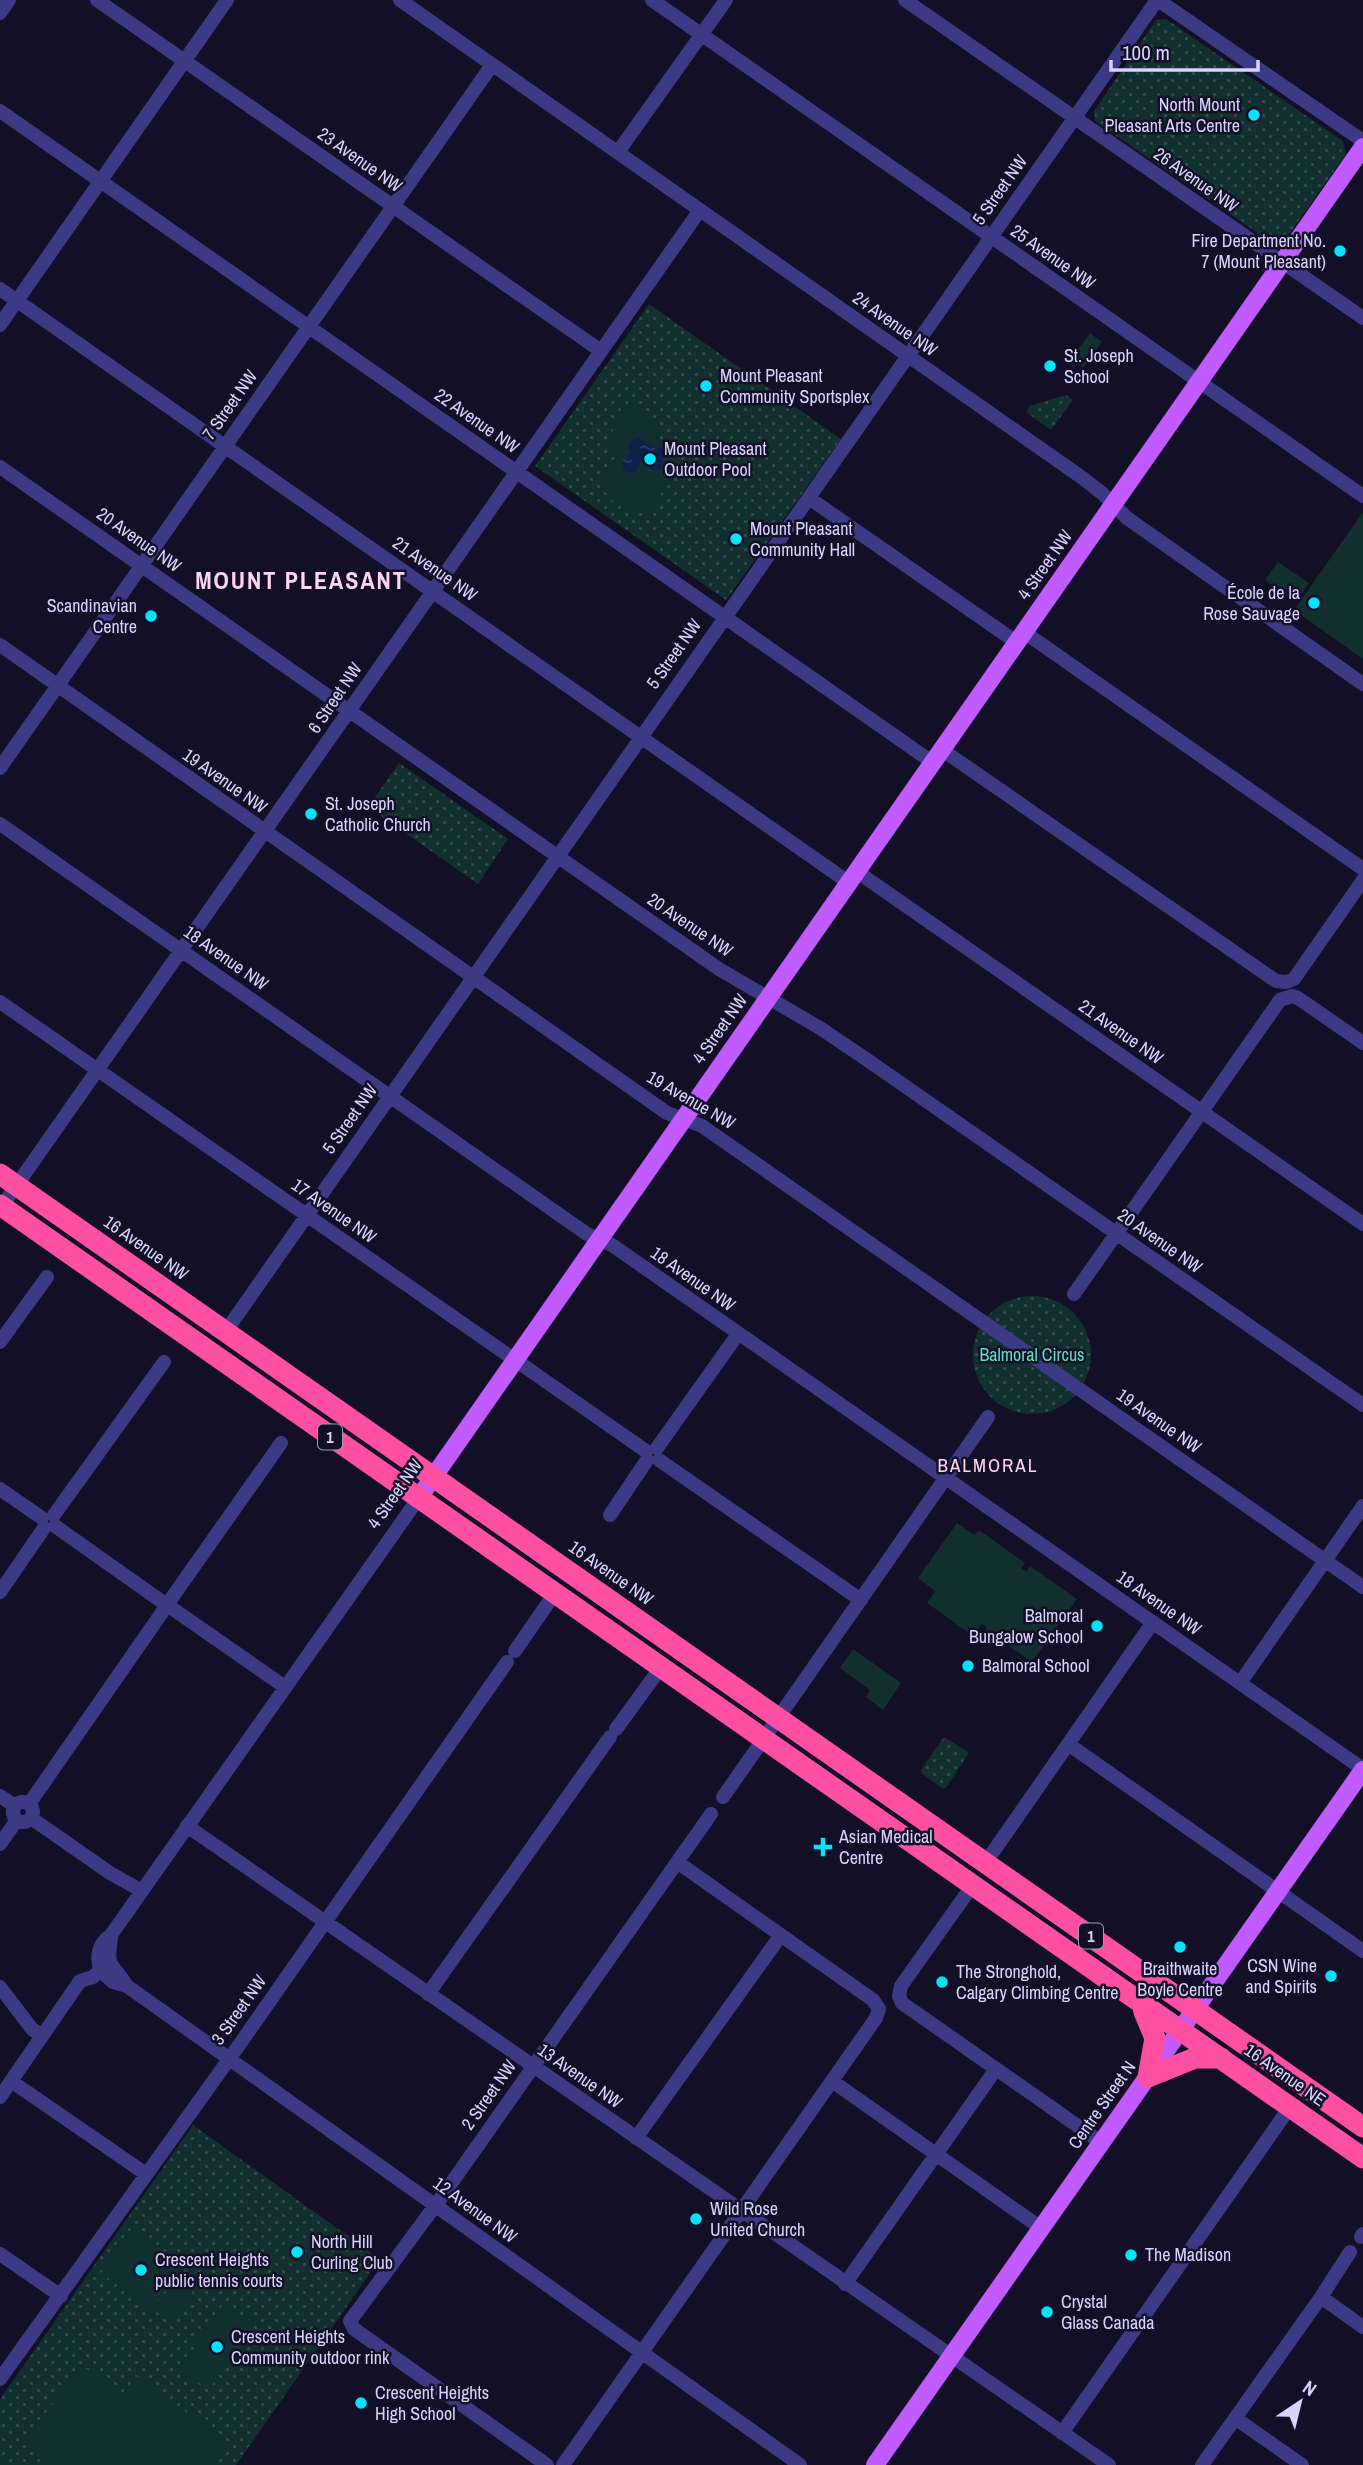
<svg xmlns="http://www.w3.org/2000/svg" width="1363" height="2465" font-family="'Archivo Narrow',sans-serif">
	<defs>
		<pattern id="park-dots" width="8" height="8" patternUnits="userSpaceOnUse" patternTransform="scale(1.75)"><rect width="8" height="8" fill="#12302f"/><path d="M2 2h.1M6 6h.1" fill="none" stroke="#344d4e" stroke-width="1.8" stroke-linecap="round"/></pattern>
		<pattern id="water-ripples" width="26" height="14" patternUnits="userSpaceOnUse" patternTransform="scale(1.75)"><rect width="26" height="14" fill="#0c2248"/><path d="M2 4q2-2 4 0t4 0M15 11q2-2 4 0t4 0" fill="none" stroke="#2f4163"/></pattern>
	</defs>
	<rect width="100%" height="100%" fill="#130f26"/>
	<path fill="url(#park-dots)" d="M1166,19L1343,141L1346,154L1283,243L1275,245L1095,121L1094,111L1156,20Z
		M649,304L841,439L726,600L535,466Z
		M1066,395L1073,400L1051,430L1026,412L1030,406Z
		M399,763L508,839L478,884L368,807Z
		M973 1355a59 59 0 1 1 118 0a59 59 0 1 1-118 0Z
		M944,1737L968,1752V1754L946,1788H942L921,1773V1770Z
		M193,2125L380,2259L236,2465H0V2399Z"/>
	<path fill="#12302f" d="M1090,333L1102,342L1083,368L1071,359Z
		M632,405L645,414L643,417L658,427L656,430L659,433L656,438L661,442L663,439L668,442L670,440L682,451L681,467L649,510H636L608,499L602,477L619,457L610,456L612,437L610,435L614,429L611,427L621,412L625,414Z
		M1363,512V659L1294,610Z
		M1278,562L1309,583L1296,602L1265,580Z
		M957,1523L974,1535L979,1530L1025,1563L1021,1568L1026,1572L1030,1566L1077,1599L1032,1662L985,1629L987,1627L982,1624L973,1636L927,1603L935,1591L918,1578Z
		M853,1649L901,1683L883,1710L866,1697L870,1690L840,1668Z
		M131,2230L182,2267L152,2309L101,2273Z
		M175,2279L193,2292L172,2322L154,2310Z
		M227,2305L252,2322V2327L210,2388H206L182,2371V2366L222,2306Z
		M81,2365L106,2382L119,2400L136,2376L221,2437L223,2445L210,2465H55L29,2446L28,2437Z"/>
	<path fill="url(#water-ripples)" d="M635,438H640L651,446L666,449L667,454L659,471H653L642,460L636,472L629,473L623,469V459L631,453L628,445Z"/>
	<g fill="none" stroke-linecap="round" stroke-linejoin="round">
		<path stroke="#3d3a85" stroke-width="14" d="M97,0L601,351
			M400,0L1084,479L1103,494L1127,518L1363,684
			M652,0L1363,496
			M905,0L1363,318
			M1158,0L1363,141
			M0,13L9,0
			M0,111L932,762
			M618,152L726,0
			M0,289L848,882
			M0,325L227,0
			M0,467L719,969L820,1028L866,1059L1363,1405
			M809,498L1016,642
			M1024,632L1363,869
			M0,645L667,1113L702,1126L1363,1587
			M941,749L1276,981L1286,982L1294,979L1363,880
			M0,768L492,65
			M0,824L587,1234L612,1245L1363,1769
			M856,871L1363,1224
			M0,1002L646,1451
			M2,1206L700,210
			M1074,1294L1280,1000L1292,996L1298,998L1363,1043
			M226,1331L1157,0
			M0,1342L47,1277
			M657,1448L738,1334
			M659,1460L861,1600
			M0,1489L42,1518
			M54,1515L164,1362
			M610,1515L647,1460
			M55,1526L161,1601
			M0,1592L44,1528
			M171,1599L281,1443
			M173,1609L285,1687
			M515,1651L555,1593
			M1240,1683L1363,1506
			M616,1729L662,1666
			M1068,1744L1363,1951
			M0,1796L15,1806
			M723,1797L988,1417
			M13 1812a10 10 0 1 1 20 0a10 10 0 1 1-20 0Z
			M29,1804L163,1611
			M31,1818L110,1873L142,1891
			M187,1826L1109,2465
			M0,1844L17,1820
			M986,1862L1153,1622
			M972,1886L901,1986L899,1996L902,2003L1102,2143
			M111,1938C106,1970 112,1961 127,1986
			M100,1970L113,1982L127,1986L800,2465
			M100,1970C96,1955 98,1944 111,1935L418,1499
			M0,1987L32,2029L42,2036
			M428,1994L610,1737
			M11,2081L146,2174
			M832,2081L1041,2228
			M0,2097L80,1981L93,1977L100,1970
			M636,2138L781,1935
			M1361,2237L1363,2234
			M0,2254L61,2296
			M845,2284L996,2069
			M1321,2297L1363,2327
			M0,2379L237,2048L507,1662
			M1235,2418L1302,2465
			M1062,2433L1290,2107
			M547,2465L354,2329L350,2321L443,2195L711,1814
			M563,2465L876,2018L879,2009L873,2000L677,1862
			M1202,2465L1321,2297L1350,2252"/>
		<path stroke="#c25bff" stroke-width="18" d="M418,1499L1363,147
			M875,2465L1363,1770"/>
		<path stroke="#ff4fa3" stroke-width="21" d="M0,1174L1363,2127
			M0,1205L1363,2158
			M1142,2002L1144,2012L1155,2038L1148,2077
			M1148,2077L1195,2058H1221"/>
	</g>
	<g fill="#00e5ff" stroke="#130f26" stroke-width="2.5">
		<circle cx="1254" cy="115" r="7"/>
		<circle cx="1340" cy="251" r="7"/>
		<circle cx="1050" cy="366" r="7"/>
		<circle cx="706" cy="386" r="7"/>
		<circle cx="650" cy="459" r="7"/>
		<circle cx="736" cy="539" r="7"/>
		<circle cx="1314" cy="603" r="7"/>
		<circle cx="151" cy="616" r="7"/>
		<circle cx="311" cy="814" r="7"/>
		<circle cx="1097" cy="1626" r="7"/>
		<circle cx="968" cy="1666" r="7"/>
		<path d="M819.5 1836.5h7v7h7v7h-7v7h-7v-7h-7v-7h7z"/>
		<circle cx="1180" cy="1947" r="7"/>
		<circle cx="1331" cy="1976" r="7"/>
		<circle cx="942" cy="1982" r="7"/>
		<circle cx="696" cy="2219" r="7"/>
		<circle cx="297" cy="2252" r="7"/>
		<circle cx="1131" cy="2255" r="7"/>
		<circle cx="141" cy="2270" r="7"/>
		<circle cx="1047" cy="2312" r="7"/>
		<circle cx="217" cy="2347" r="7"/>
		<circle cx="361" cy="2403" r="7"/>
	</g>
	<g text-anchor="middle" stroke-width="5" stroke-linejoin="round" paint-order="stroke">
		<g fill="#130f26" stroke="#9e99be" stroke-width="2">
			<rect x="318" y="1424.5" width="24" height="25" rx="5"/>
			<rect x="1079" y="1923.5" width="24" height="25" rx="5"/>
		</g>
		<g font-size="16" font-weight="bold" fill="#d9d4ff">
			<text x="330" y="1443">1</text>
			<text x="1091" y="1942">1</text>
		</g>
		<g font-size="18" fill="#d9d4ff" stroke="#130f26" text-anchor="start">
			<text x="1240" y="111" text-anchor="end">North Mount<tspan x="1240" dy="21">Pleasant Arts Centre</tspan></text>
			<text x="1326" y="247" text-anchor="end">Fire Department No.<tspan x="1326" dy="21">7 (Mount Pleasant)</tspan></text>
			<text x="1064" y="362">St. Joseph<tspan x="1064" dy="21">School</tspan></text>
			<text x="720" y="382">Mount Pleasant<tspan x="720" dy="21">Community Sportsplex</tspan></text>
			<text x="664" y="455">Mount Pleasant<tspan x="664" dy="21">Outdoor Pool</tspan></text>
			<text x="750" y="535">Mount Pleasant<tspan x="750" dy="21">Community Hall</tspan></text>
			<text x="1300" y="599" text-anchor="end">École de la<tspan x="1300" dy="21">Rose Sauvage</tspan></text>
			<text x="137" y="612" text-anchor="end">Scandinavian<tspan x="137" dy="21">Centre</tspan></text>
			<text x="325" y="810">St. Joseph<tspan x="325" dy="21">Catholic Church</tspan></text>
			<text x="1083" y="1622" text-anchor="end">Balmoral<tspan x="1083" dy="21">Bungalow School</tspan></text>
			<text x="982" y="1672">Balmoral School</text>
			<text x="839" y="1843">Asian Medical<tspan x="839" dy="21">Centre</tspan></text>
			<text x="1317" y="1972" text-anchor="end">CSN Wine<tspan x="1317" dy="21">and Spirits</tspan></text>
			<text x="1180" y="1975" text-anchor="middle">Braithwaite<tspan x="1180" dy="21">Boyle Centre</tspan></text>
			<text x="956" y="1978">The Stronghold,<tspan x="956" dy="21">Calgary Climbing Centre</tspan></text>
			<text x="710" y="2215">Wild Rose<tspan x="710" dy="21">United Church</tspan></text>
			<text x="311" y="2248">North Hill<tspan x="311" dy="21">Curling Club</tspan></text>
			<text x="1145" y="2261">The Madison</text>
			<text x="155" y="2266">Crescent Heights<tspan x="155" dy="21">public tennis courts</tspan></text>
			<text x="1061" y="2308">Crystal<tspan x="1061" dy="21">Glass Canada</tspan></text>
			<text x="231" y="2343">Crescent Heights<tspan x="231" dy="21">Community outdoor rink</tspan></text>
			<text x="375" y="2399">Crescent Heights<tspan x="375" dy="21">High School</tspan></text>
		</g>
		<g font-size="18" fill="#d9d4ff" stroke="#130f26">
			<text transform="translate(360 160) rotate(35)" y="6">23 Avenue NW</text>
			<text transform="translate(1196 180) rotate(35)" y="6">26 Avenue NW</text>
			<text transform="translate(1000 190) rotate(-55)" y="6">5 Street NW</text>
			<text transform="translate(1053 257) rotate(35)" y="6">25 Avenue NW</text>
			<text transform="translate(895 324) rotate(35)" y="6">24 Avenue NW</text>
			<text transform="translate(230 405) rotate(-55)" y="6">7 Street NW</text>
			<text transform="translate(477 421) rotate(35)" y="6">22 Avenue NW</text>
			<text transform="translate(139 540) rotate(35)" y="6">20 Avenue NW</text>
			<text transform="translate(1045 565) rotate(-55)" y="6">4 Street NW</text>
			<text transform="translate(435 569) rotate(35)" y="6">21 Avenue NW</text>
			<text transform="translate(674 654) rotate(-55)" y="6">5 Street NW</text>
			<text transform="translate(335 698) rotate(-56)" y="6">6 Street NW</text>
			<text transform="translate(225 781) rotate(35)" y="6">19 Avenue NW</text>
			<text transform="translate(690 925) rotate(34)" y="6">20 Avenue NW</text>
			<text transform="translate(226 958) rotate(35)" y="6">18 Avenue NW</text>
			<text transform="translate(720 1029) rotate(-55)" y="6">4 Street NW</text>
			<text transform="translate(1121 1032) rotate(35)" y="6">21 Avenue NW</text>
			<text transform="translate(691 1100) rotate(30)" y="6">19 Avenue NW</text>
			<text transform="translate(350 1119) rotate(-55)" y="6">5 Street NW</text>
			<text transform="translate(334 1211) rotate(35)" y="6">17 Avenue NW</text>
			<text transform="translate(1160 1241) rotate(35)" y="6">20 Avenue NW</text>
			<text transform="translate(146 1248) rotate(35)" y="6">16 Avenue NW</text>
			<text transform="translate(693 1279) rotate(35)" y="6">18 Avenue NW</text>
			<text transform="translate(1159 1421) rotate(35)" y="6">19 Avenue NW</text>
			<text transform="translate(395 1494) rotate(-55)" y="6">4 Street NW</text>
			<text transform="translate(611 1573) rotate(35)" y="6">16 Avenue NW</text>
			<text transform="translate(1159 1603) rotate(35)" y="6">18 Avenue NW</text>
			<text transform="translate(239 2010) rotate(-55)" y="6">3 Street NW</text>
			<text transform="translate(1285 2075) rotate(35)" y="6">16 Avenue NE</text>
			<text transform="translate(580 2076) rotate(35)" y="6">13 Avenue NW</text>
			<text transform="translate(489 2095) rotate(-55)" y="6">2 Street NW</text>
			<text transform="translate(1102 2105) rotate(-55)" y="6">Centre Street N</text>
			<text transform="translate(475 2210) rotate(36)" y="6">12 Avenue NW</text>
		</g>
		<g font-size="18" fill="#5fe0c0" stroke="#130f26">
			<text x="1032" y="1361">Balmoral Circus</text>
		</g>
		<g font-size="19" letter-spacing="2" fill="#ffd6f0" stroke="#130f26">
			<text x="988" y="1472">BALMORAL</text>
		</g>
		<g font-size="24" font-weight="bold" letter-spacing="2" fill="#ffd6f0" stroke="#130f26">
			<text x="301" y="589">MOUNT PLEASANT</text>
		</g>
	</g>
	<g transform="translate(1300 2402) rotate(35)" stroke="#130f26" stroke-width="5" paint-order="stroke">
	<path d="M0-5L12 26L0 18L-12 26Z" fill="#d9d4ff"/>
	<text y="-10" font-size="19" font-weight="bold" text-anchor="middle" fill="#d9d4ff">N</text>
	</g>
	<path d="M1111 60v10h147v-10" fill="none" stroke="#d9d4ff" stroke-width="3.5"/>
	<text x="1122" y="60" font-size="21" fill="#d9d4ff" stroke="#130f26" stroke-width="5" paint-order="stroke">100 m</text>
</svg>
